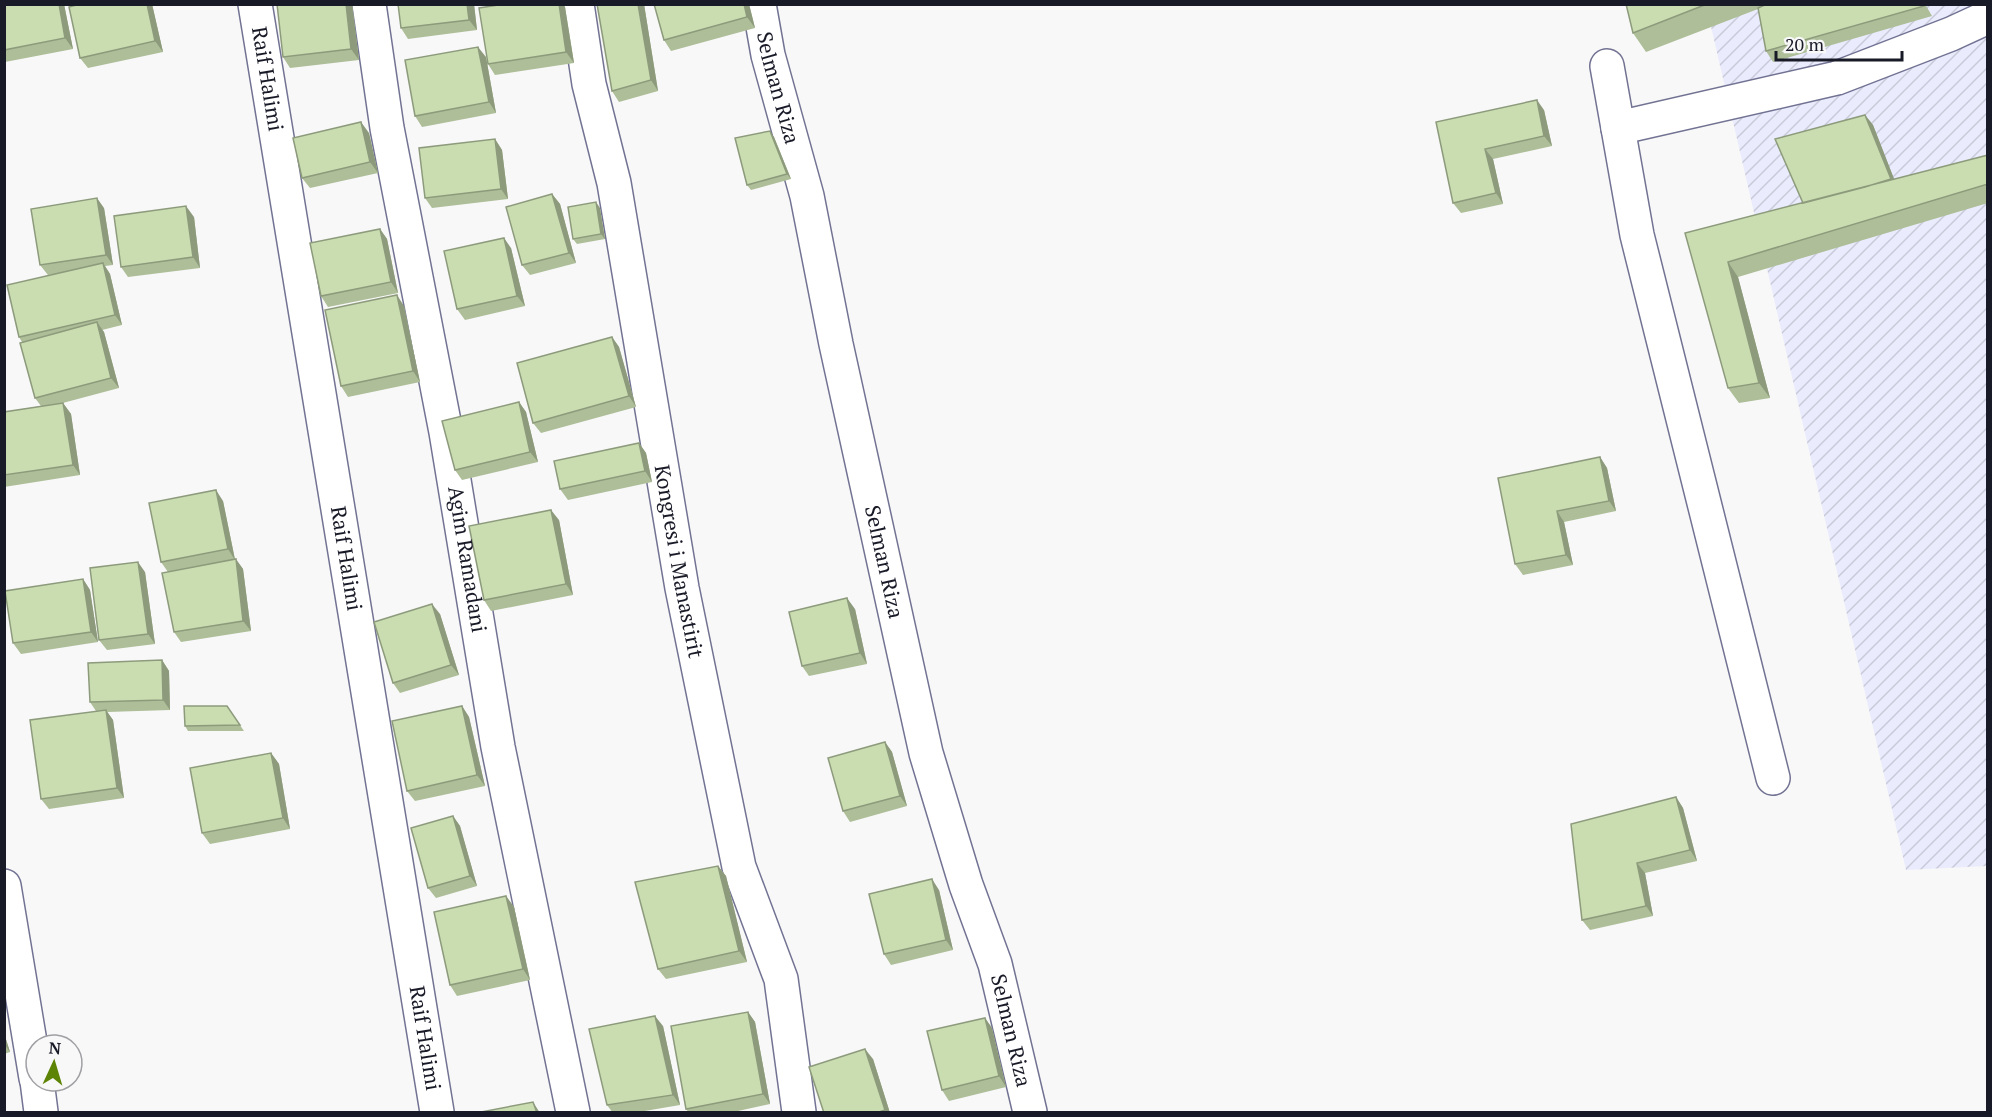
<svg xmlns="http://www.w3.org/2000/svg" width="1992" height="1117" font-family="'PT Serif',serif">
	<defs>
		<pattern id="industrial-furrows" width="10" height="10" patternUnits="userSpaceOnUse" patternTransform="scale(1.5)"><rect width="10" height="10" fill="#eaecfd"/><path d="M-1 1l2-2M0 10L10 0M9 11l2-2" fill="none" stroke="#c8cad9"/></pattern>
	</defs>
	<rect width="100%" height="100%" fill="#f8f8f8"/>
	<path fill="url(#industrial-furrows)" d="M1706,5H1987V866L1906,870Z"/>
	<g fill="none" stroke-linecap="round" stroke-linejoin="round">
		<g stroke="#727393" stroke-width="36">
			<g id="minor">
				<path id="s1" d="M255,4L437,1112"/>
				<path id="s2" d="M369,4L387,128L446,432L498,747L573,1112"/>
				<path id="s3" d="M577,4L589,84L614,183L682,588L739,867L781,979L799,1112"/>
				<path id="s4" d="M759,4L768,55L807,196L836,344L926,753L966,885L995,964L1030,1112"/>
				<path d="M1607,66L1637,235L1773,778"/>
				<path d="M1618,128L1837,78L1951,34L1988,17"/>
				<path d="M4,886L36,1078"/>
				<path d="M37,1081L41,1112"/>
			</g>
		</g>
		<use href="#minor" stroke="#fff" stroke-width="33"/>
	</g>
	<path fill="#adbe98" d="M4,4H64L73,49L5,62L4,61Z
		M152,4L163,52L88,68L80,58Z
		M352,4L359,60L290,68L283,57Z
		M474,4L477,30L408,39L401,28Z
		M597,4H644L658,91L619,102L612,91Z
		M654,4H749L755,28L671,51L664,40Z
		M1626,4H1925L1932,16L1773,62L1766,51L1758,9L1646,52L1633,33Z
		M565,7L574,63L495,75L488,64Z
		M486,57L496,113L422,127L415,116Z
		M1544,110L1552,146L1493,159L1503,204L1461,213L1453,203L1436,122Z
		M1865,115L1873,125L1894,179L1988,155V203L1738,277L1770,398L1739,403L1728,388L1685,233L1803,203Z
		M369,133L378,173L310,188L302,178Z
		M774,137L791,179L751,190L747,185Z
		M495,139L502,150L508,199L432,208L425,198Z
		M552,194L560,204L576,263L530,275L522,265Z
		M104,208L113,265L105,266L110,274L122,325L102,330L104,332L119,388L59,404L63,403L71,414L80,475L4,487V412L41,406L35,398L22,342L19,337L55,274L48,275L40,265Z
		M600,208L605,239L577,244L573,239Z
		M194,217L200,268L128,277L121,267Z
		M380,229L387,239L398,293L328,307L321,296Z
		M511,248L525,306L465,320L457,309Z
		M404,306L420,382L348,397L341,386Z
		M612,337L619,347L636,407L541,433L533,423Z
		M519,402L526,412L538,462L462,480L455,470Z
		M639,443L646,453L652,482L568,500L560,489Z
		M1600,457L1607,468L1616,511L1564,522L1573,565L1523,575L1515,564L1498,478Z
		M223,501L235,559L243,569L251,631L181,642L174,632L168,572L161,562Z
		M559,520L573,595L491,611L484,600Z
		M145,572L155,644L107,650L99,640Z
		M83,579L90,590L98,642L21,654L13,643Z
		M855,609L867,664L809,676L802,666Z
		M440,614L459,675L400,693L393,683Z
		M162,660L169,671L170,710L107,712L113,720L124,798L49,809L41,799L96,711L90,702Z
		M227,706L244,731H188L185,726Z
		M462,706L469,717L485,786L415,801L407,791Z
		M885,742L892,752L907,806L850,822L843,811Z
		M271,753L279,764L290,829L210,844L202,833Z
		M1676,797L1683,808L1697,861L1645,873L1653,916L1590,930L1582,920Z
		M453,816L460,826L477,886L436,898L428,888Z
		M718,866L726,876L747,962L666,979L658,969Z
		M939,890L953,950L891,965L884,954Z
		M506,896L514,907L530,980L457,996L450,985Z
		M748,1012L755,1022L770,1104L729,1113H689L686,1109Z
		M985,1018L992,1028L1006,1087L949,1101L942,1090Z
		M663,1026L680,1105L633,1113H613L607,1105Z
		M4,1033L10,1052L4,1054Z
		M873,1059L890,1113H824Z"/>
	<path fill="#8d9b7c" d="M59,4H64L73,49L65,38Z
		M147,4H152L163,52L155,41Z
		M346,4H352L359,60L351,49Z
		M467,4H474L477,30L469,20Z
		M559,4H564L565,7L574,63L566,52Z
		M638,4H644L658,91L651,80Z
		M744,4H749L755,28L747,17Z
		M478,47L486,57L496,113L489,102Z
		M1537,100L1544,110L1552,146L1544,136Z
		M1865,115L1873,125L1898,189L1891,179Z
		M361,122L369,133L378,173L370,162Z
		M770,131L774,137L791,179L787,174Z
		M495,139L502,150L508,199L501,189Z
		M4,143L6,161L4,159Z
		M1485,149L1493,159L1503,204L1496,193Z
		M552,194L560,204L576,263L569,253Z
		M97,198L104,208L113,265L106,255Z
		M596,202L600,208L605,239L601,234Z
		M186,206L194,217L200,268L193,257Z
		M380,229L387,239L398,293L391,282Z
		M504,238L511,248L525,306L517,296Z
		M1728,262L1738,277L1770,398L1759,383Z
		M103,263L110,274L122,325L115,315Z
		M397,295L404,306L420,382L413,371Z
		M97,322L104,332L119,388L111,378Z
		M612,337L619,347L636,407L629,396Z
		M519,402L526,412L538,462L530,452Z
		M63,403L71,414L80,475L73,465Z
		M639,443L646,453L652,482L645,471Z
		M1600,457L1607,468L1616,511L1609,501Z
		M216,490L223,501L235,560L228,549Z
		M551,510L559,520L573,595L566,584Z
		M1557,511L1564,522L1573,565L1566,555Z
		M236,559L243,569L251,631L243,621Z
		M138,562L145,572L155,644L148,634Z
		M83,579L90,590L98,642L91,632Z
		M847,598L855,609L867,664L860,653Z
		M432,604L440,614L459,675L451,665Z
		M162,660L169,671L170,710L163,700Z
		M462,706L469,717L485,786L477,775Z
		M106,710L113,720L124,798L117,788Z
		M885,742L892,752L907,806L900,796Z
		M271,753L279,764L290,829L283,818Z
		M1676,797L1683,808L1697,861L1690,850Z
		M453,816L460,826L477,886L470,876Z
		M1637,863L1645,873L1653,916L1646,906Z
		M718,866L726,876L747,962L739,951Z
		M932,879L939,890L953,950L946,940Z
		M506,896L514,907L530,980L523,969Z
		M748,1012L755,1022L770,1104L763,1094Z
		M655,1016L663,1026L680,1105L673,1095Z
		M985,1018L992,1028L1006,1087L999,1076Z
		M4,1033L10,1052L4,1044Z
		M865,1049L873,1059L890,1113H887L885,1110Z
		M533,1102L540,1113H537Z"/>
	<path fill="#c9ddb1" stroke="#8d9b7c" stroke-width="1.5" d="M4,4H59L65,38L4,50Z
		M80,4H147L155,41L80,58L69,7Z
		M277,4H346L351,49L283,57Z
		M398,4H467L469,20L401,28Z
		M505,4H559L566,52L488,64L479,8Z
		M597,4H638L651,80L612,91Z
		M654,4H744L747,17L664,40Z
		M1626,4H1707L1633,33Z
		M1767,4H1924V6L1766,51L1758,8Z
		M478,47L489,102L415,116L405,60Z
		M1537,100L1544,136L1485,149L1496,193L1453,203L1436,122Z
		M1865,115L1891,179L1865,187L1803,203L1775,139Z
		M361,122L370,162L302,178L293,138Z
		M770,131L787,174L747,185L735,138Z
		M495,139L501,189L425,198L419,148Z
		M1988,155V184L1728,262L1759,383L1728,388L1685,233Z
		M552,194L569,253L522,265L506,207Z
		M97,198L106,255L40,265L31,209Z
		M596,202L601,234L573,239L568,207Z
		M186,206L193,257L121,267L114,216Z
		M380,229L391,282L321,296L310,243Z
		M504,238L517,296L457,309L444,251Z
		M103,263L115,315L19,337L7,285Z
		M397,295L413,371L341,386L325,310Z
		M97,322L111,378L35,398L20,343Z
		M612,337L629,396L533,423L517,363Z
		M519,402L530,452L455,470L442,421Z
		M63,403L73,465L4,475V412Z
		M639,443L645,471L560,489L554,461Z
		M1600,457L1609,501L1557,511L1566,555L1515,564L1498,478Z
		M216,490L228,549L161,562L149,503Z
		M551,510L566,584L484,600L469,526Z
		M236,559L243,621L174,632L162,573Z
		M138,562L148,634L99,640L90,568Z
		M83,579L91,632L13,643L5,591Z
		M847,598L860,653L802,666L789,612Z
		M432,604L451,665L393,683L374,622Z
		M162,660L163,700L90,702L88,663Z
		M184,706H227L240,725L185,726Z
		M462,706L477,775L407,791L392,721Z
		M106,710L117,788L41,799L30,720Z
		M885,742L900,796L843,811L828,758Z
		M271,753L283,818L202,833L190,768Z
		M1676,797L1690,850L1637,863L1646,906L1582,920L1571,824Z
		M453,816L470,876L428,888L411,828Z
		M718,866L739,951L658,969L635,882Z
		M932,879L946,940L884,954L869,894Z
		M506,896L523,969L450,985L434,912Z
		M748,1012L763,1094L686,1109L671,1026Z
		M655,1016L673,1095L607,1105L589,1029Z
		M985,1018L999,1076L942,1090L927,1031Z
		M865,1049L885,1110L876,1113H824L809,1067Z
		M533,1102L537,1113H476Z"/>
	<g text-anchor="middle" stroke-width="4.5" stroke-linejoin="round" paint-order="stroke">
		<g font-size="21" fill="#191a27" stroke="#f8f8f8">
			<text dy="7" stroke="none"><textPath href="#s1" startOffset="76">Raif Halimi</textPath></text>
			<text dy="7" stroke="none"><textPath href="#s4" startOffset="86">Selman Riza</textPath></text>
			<text dy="7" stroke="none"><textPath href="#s1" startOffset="562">Raif Halimi</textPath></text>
			<text dy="7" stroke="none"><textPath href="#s2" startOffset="564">Agim Ramadani</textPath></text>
			<text dy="7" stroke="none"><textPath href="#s3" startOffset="567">Kongresi i Manastirit</textPath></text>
			<text dy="7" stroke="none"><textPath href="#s4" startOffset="572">Selman Riza</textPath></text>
			<text dy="7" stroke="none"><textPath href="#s4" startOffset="1058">Selman Riza</textPath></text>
			<text dy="7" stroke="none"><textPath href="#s1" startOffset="1048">Raif Halimi</textPath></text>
		</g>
	</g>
	<rect width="1992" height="1117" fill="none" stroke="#191a27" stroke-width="12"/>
	<g transform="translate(54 1063) rotate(4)"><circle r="28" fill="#f8f8f8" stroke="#9f9fa4" stroke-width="1.5"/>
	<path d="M0-4.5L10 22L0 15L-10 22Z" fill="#5e8405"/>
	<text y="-9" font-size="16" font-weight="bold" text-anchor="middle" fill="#191a27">N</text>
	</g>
	<path d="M1776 51v9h126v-9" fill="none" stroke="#191a27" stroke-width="3"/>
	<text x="1785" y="51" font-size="18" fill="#191a27" stroke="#f8f8f8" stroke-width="4.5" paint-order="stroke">20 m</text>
</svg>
